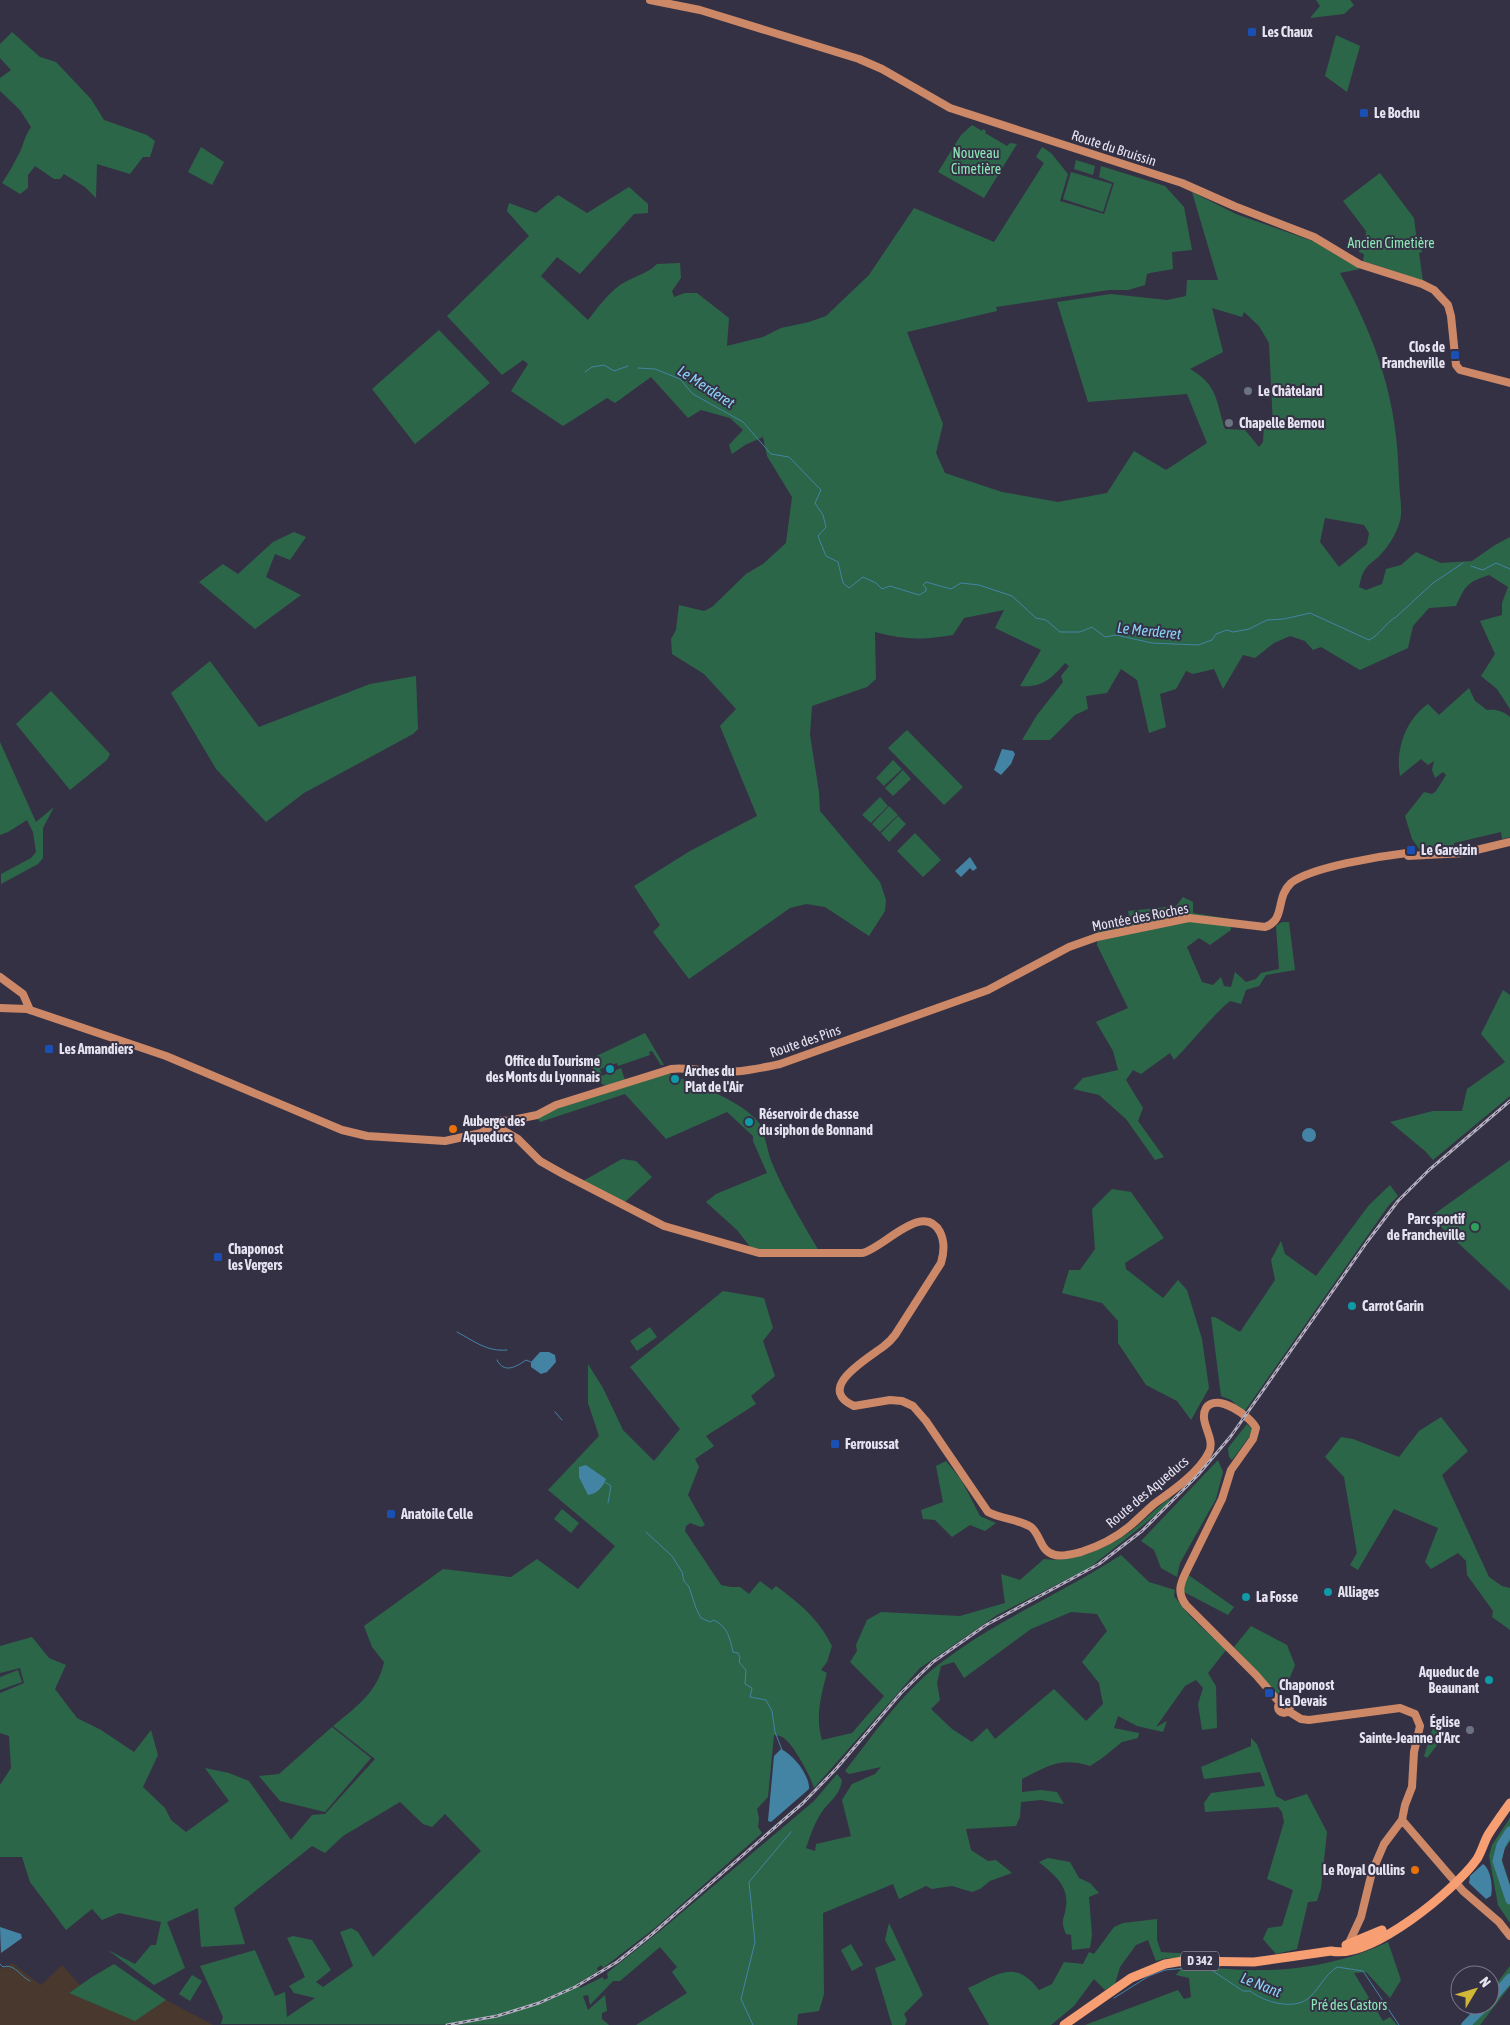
<svg xmlns="http://www.w3.org/2000/svg" width="1510" height="2025" font-family="'Asap Condensed',sans-serif">
	<rect width="100%" height="100%" fill="#353145"/>
	<path fill="#48382d" d="M12,1963L41,1985L62,1965L80,1985L69,1993L135,2020L166,2000L213,2025H0V1967L3,1969Z"/>
	<path fill="#2c6648" fill-rule="evenodd" d="M1316,0H1350L1354,5L1344,14L1310,18L1320,6Z
		M12,32L40,57L56,62L91,99L104,120L147,135L155,141L150,157H143L130,174L97,164L96,198L85,187L64,174L60,179H54L35,166L28,175V188L20,194L2,183C9,173 14,163 20,152C24,142 25,136 31,127L20,110L0,91V78L11,70L0,58V44Z
		M1336,35L1360,46L1347,92L1325,76Z
		M972,125L982,131L983,129L986,131L985,133L1007,146L1010,143L1017,144L984,198L938,172L961,135Z
		M201,147L224,162L212,185L188,172Z
		M1042,147L1051,153L1068,174L1060,201L1104,214L1114,183L1099,177L1101,166L1165,186L1184,207L1192,250L1172,252L1173,269L1150,273L1147,274L1145,285L1128,290H1109L996,307L997,311L907,332L943,424L936,453L945,473L1002,492L1058,502L1107,493L1134,451L1166,470L1207,443L1187,394L1088,402L1057,302L1111,294L1167,300L1186,296L1187,280H1218L1192,192L1236,214L1315,242L1360,269L1340,273C1378,344 1397,399 1399,479C1399,492 1403,509 1400,521C1397,532 1389,546 1381,554C1375,561 1367,564 1363,573C1361,577 1360,583 1359,587L1366,590L1382,584L1386,569L1401,565L1416,552L1441,563L1472,561L1495,545L1510,537V709L1497,689L1481,676L1495,654L1480,621L1502,615V603L1508,587L1489,575C1466,583 1466,585 1456,606L1429,608L1413,626L1408,648L1360,670L1321,647L1313,650L1305,641L1290,636L1274,643L1255,658L1243,655L1223,689L1214,669L1193,674L1186,671L1176,689L1160,694L1166,727L1149,733L1137,680L1121,669L1107,693L1086,696L1088,709L1075,715L1050,740H1022L1037,715L1063,682L1061,676L1069,666L1065,663C1051,679 1042,688 1020,686L1041,650L995,628L1004,610L964,618L953,635C922,640 906,640 875,632L876,679L867,687L812,706L810,735L819,792L820,811L880,882L886,900L885,911L869,936L825,907L806,904L790,908L689,979L653,932L660,925L634,886L690,851L757,816L720,726L736,709L704,674L672,654L671,639L676,630L679,605L704,611L712,607L746,574L763,564L786,543L792,497L767,456L763,437L745,445L732,454L729,445L743,430L730,418L701,410L688,418L651,377L615,403L607,398L563,426L511,391L528,364L523,360L502,375L447,316L529,236L507,211L509,203L536,213L558,195L587,213L629,187L648,204V213L634,214L580,274L557,257L541,276L588,320C598,307 607,295 620,285C632,277 647,274 657,264L680,263L681,278L672,291L674,297L685,293H697L729,318L727,346L763,337L781,328L809,322L826,316L869,275L914,208L994,242L1044,163L1036,157ZM1212,308L1242,317L1244,312L1259,326L1269,343L1273,426L1264,425L1263,442L1259,447L1245,430L1225,429C1216,401 1218,385 1190,369L1223,352ZM1325,518L1364,525L1369,533L1367,544L1339,567L1320,542Z
		M1076,160L1095,166L1093,175L1074,169Z
		M1071,172L1112,184L1103,212L1063,199Z
		M1380,173L1414,218L1417,242H1420L1422,252L1419,253L1423,281L1363,261L1364,254L1359,252L1360,244H1365L1366,231L1343,201Z
		M439,330L490,383L415,444L372,389Z
		M294,532L306,537L290,560L275,554L266,577L301,595L255,629L199,582L223,564L238,574L273,542Z
		M210,661L259,727L370,684L416,676L418,729L413,734L304,793L266,822L216,769L171,693Z
		M1469,688L1475,701L1487,710C1496,709 1503,711 1510,717V837L1502,839L1501,832L1454,843L1455,851L1422,853L1412,839L1405,816L1424,792L1432,794L1436,791L1446,775L1443,772L1435,778L1432,770L1434,761L1428,765L1421,759L1400,776C1395,750 1406,719 1428,704L1439,715Z
		M51,691L110,754L107,760L70,790L16,724Z
		M907,730L963,787L944,805L888,748Z
		M0,742L36,822L54,807L43,828V858L38,864L1,884V874L31,858L36,852L33,832L27,820L8,832L0,835Z
		M893,760L902,769L884,786L876,778Z
		M903,770L911,779L893,796L885,788Z
		M880,797L888,806L871,823L862,815Z
		M889,806L898,815L880,832L872,824Z
		M898,816L906,824L889,842L881,833Z
		M915,833L941,860L923,877L897,851Z
		M1183,897L1193,902V913L1231,919V930L1210,945L1199,938L1187,947L1202,982L1213,985L1221,977L1224,986L1231,987L1235,972L1246,982L1256,979L1261,973L1279,969L1276,926L1282,922H1289L1295,970L1266,975L1259,986L1246,990L1241,1004L1230,1001C1209,1019 1193,1041 1174,1060L1170,1053L1141,1074L1133,1070L1126,1080L1143,1108L1138,1121L1164,1157L1155,1160L1126,1119L1099,1095L1073,1089L1083,1078L1118,1070L1113,1051L1096,1022L1128,1008L1097,945L1098,929L1111,920L1129,916L1128,911L1176,906Z
		M1503,990L1510,995V1096L1433,1160L1425,1151L1390,1122L1433,1111H1462L1467,1089L1505,1062L1481,1034Z
		M645,1033L664,1065H661L652,1051L649,1052L650,1055L618,1066L617,1063L600,1069L602,1076L621,1068L625,1080L606,1086L602,1084L588,1060Z
		M666,1072C693,1084 742,1100 759,1123C764,1129 768,1154 772,1163C785,1194 802,1222 819,1251L760,1250L751,1248L737,1230L706,1202L716,1194L767,1173L753,1141V1136L727,1112L666,1139L625,1094L540,1122L536,1116Z
		M622,1159L636,1161L652,1177L625,1202L583,1181Z
		M1510,1160V1291L1430,1217Z
		M1390,1185L1398,1196L1389,1205L1244,1412L1231,1400L1221,1396L1211,1317H1215L1240,1332L1275,1280L1271,1260L1281,1241L1285,1254L1316,1276L1369,1205Z
		M1112,1189L1131,1192L1164,1238L1125,1263L1126,1269L1163,1298L1178,1280L1187,1290L1202,1339L1209,1388L1191,1420L1177,1401L1146,1385L1118,1343V1321L1102,1303L1062,1293L1069,1270H1080L1095,1249L1092,1209Z
		M723,1291L764,1298L773,1328L763,1341L775,1376L751,1396L756,1404L706,1436L714,1446L695,1459L699,1467L688,1495L705,1525L701,1527L690,1523L686,1526L685,1531L721,1585L731,1587H740L749,1594L760,1581L772,1590L776,1586C800,1604 818,1618 832,1646L827,1662L821,1670L827,1673C821,1695 815,1718 822,1740L852,1733L884,1696L850,1662L857,1651L856,1645L867,1620L881,1612L960,1616L1005,1603L1001,1574L1020,1580L1044,1559C1072,1563 1109,1548 1131,1531C1145,1520 1157,1507 1172,1496L1166,1506L1141,1527L1089,1568L997,1615L920,1668L814,1788C811,1777 792,1741 782,1737C779,1735 776,1736 774,1735L768,1797L757,1809L759,1818L758,1827L762,1833L655,1928L603,1968L601,1965L597,1968L598,1971L578,1983L580,1988L603,1977L604,1980L608,1978L607,1973L660,1931L814,1801L837,1774L842,1780C840,1797 828,1801 820,1815C813,1826 810,1837 806,1848L815,1851L816,1844L851,1836L842,1800L852,1784L875,1774L881,1767L849,1774L845,1771C874,1734 901,1694 938,1665C994,1621 1061,1594 1121,1555L1149,1582L1175,1590L1174,1596L1190,1616L1226,1650L1208,1673L1216,1686L1217,1728L1202,1730L1198,1704L1203,1688L1196,1680L1185,1686L1156,1727L1167,1721L1163,1732L1137,1726L1118,1716L1114,1728L1139,1733L1138,1738L1122,1742L1101,1759L1090,1766C1059,1757 1049,1766 1022,1779V1792L1041,1790L1057,1792L1064,1804L1041,1800L1021,1802L1020,1817L1016,1826L966,1829L971,1850L988,1861L996,1860L1012,1873L990,1881L980,1889L972,1892L952,1886L932,1889L926,1886L899,1899L893,1884L823,1913L824,1994L819,2011L798,2014L797,2025H636L687,1993L672,1972L677,1967L660,1947L620,1981H613L590,2005L588,1995L583,1996L588,2010L605,1995L607,2011L602,2013V2019L609,2025L221,2024L223,2017L200,1966L255,1950L275,1996L285,1992L287,2017L315,1998L294,1993L289,1986L305,1977L287,1938L293,1936L312,1940L331,1970L316,1982L323,1987L353,1966L340,1932L351,1928L358,1932L373,1957L481,1851L445,1814L432,1827L423,1824L400,1802L343,1836L325,1853L312,1846L234,1908L245,1944L201,1947L198,1908L167,1922L185,1968L154,1985L108,1950L135,1964L151,1945H156L161,1922L119,1913L102,1920L92,1909L66,1930L30,1882L22,1857H0V1785L11,1768L9,1736L0,1733V1693L24,1683L20,1668L0,1673V1646L32,1637L49,1658L66,1665L55,1689L77,1718L101,1730L134,1752L151,1730L158,1755L143,1787L165,1808L171,1820L186,1832L229,1801L205,1768L229,1773L249,1781L291,1840L312,1815L325,1814L375,1759L333,1726C355,1708 378,1692 384,1662L372,1647L364,1626L443,1569L511,1577L537,1559L578,1589L615,1546L548,1490L599,1436L588,1403V1364L603,1388L623,1430L654,1461L680,1429L630,1367ZM1071,1612L1097,1614L1107,1631L1082,1662L1099,1683L1103,1704L1086,1721L1054,1689L995,1739L987,1728L972,1742L952,1729L931,1709L940,1700L937,1683L941,1666L954,1662L964,1678L1031,1629Z
		M650,1327L657,1337L637,1351L630,1341Z
		M1441,1417L1468,1451L1442,1475L1489,1577L1502,1586L1510,1588V1630L1492,1617L1493,1611L1467,1575L1466,1561L1458,1553L1431,1569L1425,1562L1438,1528L1394,1509L1358,1570L1350,1565L1357,1553L1344,1477L1325,1457L1341,1437L1353,1439L1399,1457L1419,1431Z
		M1247,1424L1252,1429L1249,1437L1232,1460L1229,1457L1228,1448Z
		M1218,1460L1223,1472L1216,1499L1180,1563L1177,1577L1161,1568L1154,1550L1141,1541Z
		M946,1461L962,1481L980,1516L996,1523L985,1531L970,1525L952,1537L935,1520L923,1519L921,1510L943,1502L936,1466Z
		M562,1509L579,1523L571,1533L554,1519Z
		M1187,1574L1234,1607L1228,1615L1184,1592V1584Z
		M1251,1626L1287,1645L1295,1665L1288,1682L1278,1694L1234,1647Z
		M18,1670L22,1682L0,1690V1677Z
		M1435,1726L1445,1735L1427,1758L1424,1756L1432,1730Z
		M332,1727L371,1758L325,1812L280,1801L259,1776L279,1774Z
		M1251,1738L1257,1744L1276,1796L1285,1801L1307,1794L1327,1832L1321,1888L1317,1901L1308,1902L1297,1949L1276,1954L1263,1939L1268,1928L1282,1926L1293,1890L1267,1879L1284,1822L1282,1812L1278,1807L1205,1812L1204,1803L1211,1793L1265,1786L1260,1772L1204,1779L1201,1767L1251,1746Z
		M1510,1818V1841L1504,1850L1502,1860L1510,1885V1923L1498,1905L1489,1856L1492,1845Z
		M1048,1858L1070,1862L1079,1878L1090,1883L1099,1893L1089,1897L1092,1935L1090,1948L1072,1950L1071,1935L1066,1934C1060,1919 1064,1921 1066,1907C1069,1885 1054,1875 1039,1862Z
		M1157,1919V1940L1161,1952L1192,1954L1191,1958H1167L1156,1961L1148,1940L1136,1945L1120,1967L1115,1984L1105,1990L1094,1979L1074,2006L1051,2025H989L968,1988C998,1975 1014,1958 1039,1990L1052,1984L1064,1962L1083,1964L1089,1952L1094,1954L1114,1927L1123,1923Z
		M889,1923L923,1995L904,2014L907,2020L905,2025H892L875,1968L896,1960L885,1940Z
		M1388,1942L1401,1980L1390,1998L1366,1972L1354,1973L1383,2021L1390,2017L1397,2025H1085L1178,1990L1184,1999L1191,1997L1189,1978L1176,1975L1183,1966C1210,1967 1238,1971 1264,1970C1306,1970 1350,1960 1388,1942Z
		M851,1944L863,1965L852,1971L841,1950Z
		M114,1964L166,2000L135,2021L69,1993L92,1977Z
		M1510,1966V1986L1480,2025H1460L1478,2005H1490V1992Z
		M192,1975L202,1981L190,2001L179,1994Z"/>
	<path fill="#4384a5" d="M1002,749L1013,751L1015,754L1011,764L1001,775L994,770Z
		M970,857L977,868L973,871L970,868L961,877L955,871Z
		M1302 1135a7 7 0 1 1 14 0a7 7 0 1 1-14 0Z
		M540,1352H549L555,1355L556,1362L547,1372L541,1374L531,1367V1362Z
		M586,1465L606,1479C603,1487 597,1494 588,1495L579,1477V1467Z
		M781,1749C794,1755 810,1776 809,1789L771,1822L768,1821L774,1756Z
		M1483,1864C1491,1869 1493,1887 1491,1896L1486,1899L1469,1883L1470,1876Z
		M0,1927L21,1934L22,1938L1,1953Z"/>
	<g fill="none" stroke-linecap="round" stroke-linejoin="round">
		<path stroke="#4384a5" stroke-width="1" d="M638,368L655,369L680,379L693,394L743,422L771,454L789,457L821,490L815,503L823,515L826,527L818,536L826,556L838,562L843,583L849,588L863,577L876,583L882,589L890,586L919,595L926,591V588L923,585L926,582L951,589L961,583L979,585L1012,596L1036,618L1046,620L1060,632H1080L1092,627L1105,637L1116,635L1152,643L1198,645L1212,640L1216,634L1227,630L1233,632L1249,629L1267,620L1284,619L1310,613L1369,640C1380,635 1385,623 1396,617L1433,583L1463,563
			M585,372L592,367L604,365L614,371L628,366
			M1471,566L1483,570L1496,563L1510,569
			M457,1332C474,1341 487,1352 507,1350
			M497,1360C504,1374 516,1367 526,1360L531,1362
			M555,1412L562,1420
			M605,1482L611,1486L608,1503
			M646,1532L672,1556L682,1572L684,1581L689,1587L696,1608L701,1618L710,1622L714,1620C728,1627 730,1639 733,1652L738,1653L740,1657L739,1662L746,1670L745,1684L752,1688L750,1697L766,1700L772,1711L775,1732L782,1750
			M0,1964L3,1967C14,1963 20,1976 30,1981
			M1114,1998L1149,1976L1165,1970L1186,1968L1210,1969L1243,1991H1250C1264,2002 1296,2012 1311,1996C1320,1987 1325,1975 1337,1967L1363,1971L1399,2025
			M753,2025L741,1999L755,1942L749,1882L791,1832"/>
		<path stroke="#4384a5" stroke-width="9" d="M1510,1831L1501,1845L1497,1861L1510,1900
			M1490,2001L1510,1978
			M1466,2025L1486,2005"/>
		<path stroke="#cd8867" stroke-width="8" d="M650,0L700,10L859,59L882,69L950,108L1182,183L1234,206L1314,237L1359,264L1422,284L1434,290L1448,305L1451,316L1456,365L1460,370L1510,383
			M0,977L23,994L30,1010
			M0,1008L27,1009L166,1056L342,1130L367,1136L445,1141L481,1133L501,1120L507,1121L537,1115L556,1105L671,1069C687,1067 702,1071 718,1072C738,1073 761,1068 780,1064L988,990L1069,947L1097,937L1189,918L1265,927C1286,920 1275,898 1291,883C1311,867 1381,856 1407,853L1408,856L1464,853L1510,842
			M490,1127L499,1128L518,1139L540,1161L563,1174L664,1226L759,1253H862C883,1249 923,1200 940,1232C945,1242 944,1253 941,1263L895,1335C892,1339 888,1343 884,1346C869,1358 814,1388 854,1406L890,1400L902,1401L913,1406L926,1421L988,1512C1001,1519 1021,1520 1031,1527C1041,1535 1040,1552 1055,1555C1063,1557 1073,1554 1081,1552C1100,1546 1116,1538 1131,1525C1139,1518 1146,1511 1154,1504C1171,1492 1200,1472 1209,1452C1216,1438 1198,1422 1206,1408C1217,1392 1251,1417 1256,1428L1253,1439L1231,1470L1222,1499L1186,1572C1180,1584 1177,1593 1186,1605L1256,1675L1280,1703
			M1278 1707a6 6 0 1 1 12 0a6 6 0 1 1-12 0Z
			M1288,1711L1301,1719L1309,1720L1400,1708L1415,1714L1420,1726L1414,1752L1412,1787L1405,1805L1402,1820
			M1402,1820L1463,1891L1499,1922L1510,1936
			M1348,1945L1361,1917L1372,1872L1384,1844L1402,1820"/>
		<path stroke="#f89e73" stroke-width="9" d="M1346,1945L1382,1930
			M1064,2025L1131,1978L1165,1964L1183,1961L1254,1962L1331,1951C1371,1960 1455,1890 1477,1859C1482,1851 1484,1842 1488,1835C1495,1824 1503,1813 1510,1803"/>
		<g stroke="#b4b0c0" stroke-width="3">
			<path id="rail" d="M447,2025L497,2016L539,2003L575,1987L617,1962L651,1935L803,1803L836,1769L901,1693L933,1662L986,1625L1099,1564L1142,1531L1198,1475L1231,1436L1367,1242L1398,1201L1429,1170L1510,1101"/>
		</g>
		<use href="#rail" stroke="#353145" stroke-width="1" stroke-dasharray="4" stroke-linecap="butt"/>
	</g>
	<g fill="#1a4fb4" stroke="#353145" stroke-width="2">
		<rect x="1247" y="27" width="10" height="10" rx="2.5"/>
		<rect x="1359" y="108" width="10" height="10" rx="2.5"/>
		<rect x="1450" y="350" width="10" height="10" rx="2.5"/>
		<rect x="1406" y="845" width="10" height="10" rx="2.5"/>
		<rect x="44" y="1044" width="10" height="10" rx="2.5"/>
		<rect x="213" y="1252" width="10" height="10" rx="2.5"/>
		<rect x="830" y="1439" width="10" height="10" rx="2.5"/>
		<rect x="386" y="1509" width="10" height="10" rx="2.5"/>
		<rect x="1264" y="1688" width="10" height="10" rx="2.5"/>
	</g>
	<g fill="#6b7280" stroke="#353145" stroke-width="2">
		<circle cx="1248" cy="391" r="5"/>
		<circle cx="1229" cy="423" r="5"/>
		<circle cx="1470" cy="1730" r="5"/>
	</g>
	<g fill="#0f9aa8" stroke="#353145" stroke-width="2">
		<circle cx="610" cy="1069" r="5"/>
		<circle cx="675" cy="1079" r="5"/>
		<circle cx="749" cy="1122" r="5"/>
		<circle cx="1352" cy="1306" r="5"/>
		<circle cx="1328" cy="1592" r="5"/>
		<circle cx="1246" cy="1597" r="5"/>
		<circle cx="1489" cy="1680" r="5"/>
	</g>
	<g fill="#e8710a" stroke="#353145" stroke-width="2">
		<circle cx="453" cy="1129" r="5"/>
		<circle cx="1415" cy="1870" r="5"/>
	</g>
	<circle fill="#2e9e5b" stroke="#353145" stroke-width="2" cx="1475" cy="1227" r="5"/>
	<g text-anchor="middle" stroke-width="4" stroke-linejoin="round" paint-order="stroke">
		<rect fill="#353145" stroke="#b1aebd" stroke-width="1" x="1181" y="1951.5" width="38" height="19" rx="4"/>
		<g font-size="12" font-weight="bold" fill="#e6e3f1">
			<text x="1200" y="1965">D 342</text>
		</g>
		<g font-size="14" font-weight="bold" fill="#e6e3f1" stroke="#353145" text-anchor="start">
			<text x="1262" y="37">Les Chaux</text>
			<text x="1374" y="118">Le Bochu</text>
			<text x="1445" y="352" text-anchor="end">Clos de<tspan x="1445" dy="16">Francheville</tspan></text>
			<text x="1258" y="396">Le Châtelard</text>
			<text x="1239" y="428">Chapelle Bernou</text>
			<text x="1421" y="855">Le Gareizin</text>
			<text x="59" y="1054">Les Amandiers</text>
			<text x="600" y="1066" text-anchor="end">Office du Tourisme<tspan x="600" dy="16">des Monts du Lyonnais</tspan></text>
			<text x="685" y="1076">Arches du<tspan x="685" dy="16">Plat de l'Air</tspan></text>
			<text x="759" y="1119">Réservoir de chasse<tspan x="759" dy="16">du siphon de Bonnand</tspan></text>
			<text x="463" y="1126">Auberge des<tspan x="463" dy="16">Aqueducs</tspan></text>
			<text x="1465" y="1224" text-anchor="end">Parc sportif<tspan x="1465" dy="16">de Francheville</tspan></text>
			<text x="228" y="1254">Chaponost<tspan x="228" dy="16">les Vergers</tspan></text>
			<text x="1362" y="1311">Carrot Garin</text>
			<text x="845" y="1449">Ferroussat</text>
			<text x="401" y="1519">Anatoile Celle</text>
			<text x="1338" y="1597">Alliages</text>
			<text x="1256" y="1602">La Fosse</text>
			<text x="1479" y="1677" text-anchor="end">Aqueduc de<tspan x="1479" dy="16">Beaunant</tspan></text>
			<text x="1279" y="1690">Chaponost<tspan x="1279" dy="16">Le Devais</tspan></text>
			<text x="1460" y="1727" text-anchor="end">Église<tspan x="1460" dy="16">Sainte-Jeanne d'Arc</tspan></text>
			<text x="1405" y="1875" text-anchor="end">Le Royal Oullins</text>
		</g>
		<g font-size="14" fill="#e6e3f1" stroke="#353145">
			<text transform="translate(1114 148) rotate(18)" y="5">Route du Bruissin</text>
			<text transform="translate(1140 917) rotate(-11)" y="5">Montée des Roches</text>
			<text transform="translate(805 1041) rotate(-19)" y="5">Route des Pins</text>
			<text transform="translate(1147 1492) rotate(-40)" y="5">Route des Aqueducs</text>
		</g>
		<g font-size="14" fill="#8be7b5" stroke="#353145">
			<text x="976" y="158">Nouveau<tspan x="976" dy="16">Cimetière</tspan></text>
			<text x="1391" y="248">Ancien Cimetière</text>
			<text x="1349" y="2010">Pré des Castors</text>
		</g>
		<g font-size="15" font-style="italic" fill="#89d2f8" stroke="#353145">
			<text transform="translate(706 387) rotate(33)" y="5">Le Merderet</text>
			<text transform="translate(1149 631) rotate(6)" y="5">Le Merderet</text>
			<text transform="translate(1261 1985) rotate(22)" y="5">Le Nant</text>
		</g>
	</g>
	<g transform="translate(1475 1990) rotate(52)"><circle r="24" fill="#353145" stroke="#7c788a"/>
	<path d="M0-4L9 19L0 12L-9 19Z" fill="#d0b736"/>
	<text y="-8" font-size="14" font-weight="bold" text-anchor="middle" fill="#e6e3f1">N</text>
	</g>
</svg>
